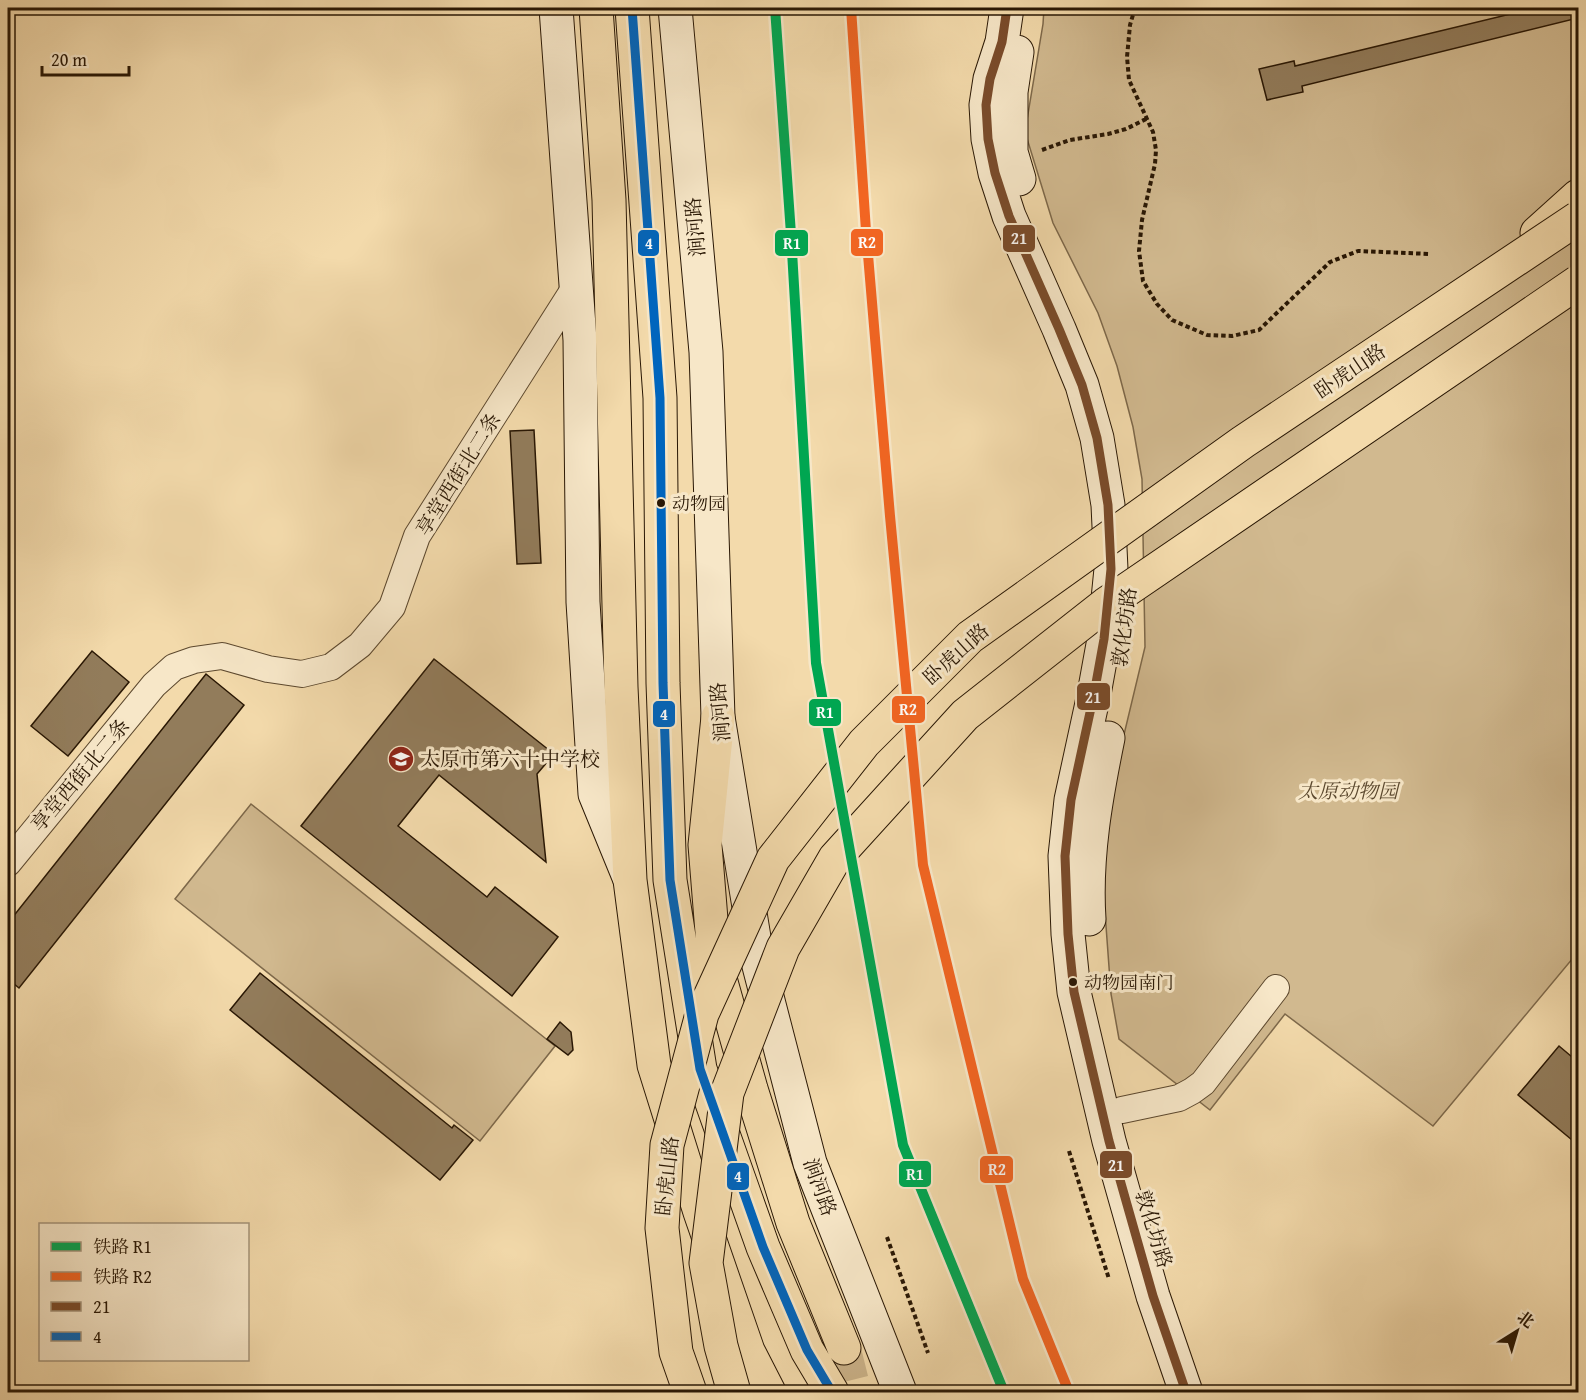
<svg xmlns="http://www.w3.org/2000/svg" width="1586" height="1400" font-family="'Gentium Book Plus','Noto Serif SC',serif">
	<rect width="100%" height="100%" fill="#f3daab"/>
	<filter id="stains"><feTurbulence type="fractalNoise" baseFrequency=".00333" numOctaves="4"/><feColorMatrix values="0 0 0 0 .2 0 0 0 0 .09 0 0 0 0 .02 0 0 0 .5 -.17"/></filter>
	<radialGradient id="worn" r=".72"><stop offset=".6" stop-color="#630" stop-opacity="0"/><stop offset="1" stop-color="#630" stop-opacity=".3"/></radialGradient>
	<path fill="#d1b98f" stroke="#7d684a" stroke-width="1.5" d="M1044,8H1578V952L1433,1126L1285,1014L1210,1110L1119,1039L1111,994L1103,885L1110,793L1145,647L1142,479L1133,427L1117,366L1098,313L1053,223L1025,132L1043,24Z
		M251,804L555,1046L480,1141L175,899Z"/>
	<path fill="#927c5b" stroke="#291704" stroke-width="1.5" d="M1535,8H1578V18L1302,86L1303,92L1267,100L1259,69L1294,61L1295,66Z
		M534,430L541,563L517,564L510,431Z
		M92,651L129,682L68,756L31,726Z
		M434,659L554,754L537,774L546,862L439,775L398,826L487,897L495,887L558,937L512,996L301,826Z
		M206,674L244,705L19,988L8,979V923Z
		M260,973L452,1128L454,1125L473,1140L440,1180L230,1010Z
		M560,1022L571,1032L573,1050L568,1055L547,1039Z
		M1559,1046L1578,1062V1145L1518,1095Z"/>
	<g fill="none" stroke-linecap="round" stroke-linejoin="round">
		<path stroke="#cbb38a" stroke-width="33" stroke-dasharray="33 16" stroke-linecap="butt" d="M844,1348L855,1392"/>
		<g stroke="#5c482e" stroke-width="28">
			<path id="street" d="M8,863L154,685L174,667L194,660L222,656L268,669L302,674L331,667L360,645L392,607L417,536L576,286
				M1122,1110L1179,1098L1192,1091L1203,1083L1276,988"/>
		</g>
		<g stroke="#291704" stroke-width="35">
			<path id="secondary" d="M556,8L580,340L583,602L595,794L629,877
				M675,8L706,352L718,717L758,962L810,1163L900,1392
				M1007,8L1002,42L990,79L986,105L988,139L995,173L1009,216L1059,329L1082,385L1097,438L1108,505L1111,569L1104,639L1094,694L1071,800L1065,856L1068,934L1074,992L1109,1141L1153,1296L1186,1392
				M1017,52L1011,92V152L1019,179
				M1089,919C1085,857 1096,797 1108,738"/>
		</g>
		<g stroke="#291704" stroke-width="35">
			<path id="primary" d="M596,8L609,200L621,687L630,880L654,1065L700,1212L748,1351L769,1392
				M632,8L660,398L663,683L670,880L700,1069L763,1247L807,1350L832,1392
				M718,717L705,845L714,957L751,1089L793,1223L844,1348"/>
		</g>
		<g stroke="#291704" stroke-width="35">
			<path id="highway" d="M1537,233L1578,196"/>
		</g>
		<path stroke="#291704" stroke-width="4" stroke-dasharray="4.5 3" stroke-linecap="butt" d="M1135,8L1130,25L1127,57L1129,80L1153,132L1156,150L1155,164L1142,220L1139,251L1143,281L1157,304L1172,320L1207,335L1232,336L1259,330L1330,262L1358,251L1430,254
			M1042,150L1070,140L1108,134L1126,129L1148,118
			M1069,1151L1109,1279
			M887,1237L928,1353"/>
		<use href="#street" stroke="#f7e7c8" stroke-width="26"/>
		<use href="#secondary" stroke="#f7e7c8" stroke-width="33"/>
		<use href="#primary" stroke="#f3daab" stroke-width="33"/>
		<use href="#highway" stroke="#f3daab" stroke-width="33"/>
		<g stroke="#291704" stroke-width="35" stroke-linecap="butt">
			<path id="highway-bridge" d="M690,1392L676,1352L662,1228L667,1145L702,1014L773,859L864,743L970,637L1243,442L1578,218
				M734,1392L721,1346L706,1263L727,1093L783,948L835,858L965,715L1106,604L1578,282"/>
		</g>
		<use href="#highway-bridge" stroke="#f3daab" stroke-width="33"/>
		<g stroke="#f7e7c8" stroke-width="14">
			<path id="bus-1" d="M1007,8L1002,42L990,79L986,105L988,139L995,173L1009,216L1059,329L1082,385L1097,438L1108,505L1111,569L1104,639L1094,694L1071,800L1065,856L1068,934L1074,992L1109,1141L1153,1296L1186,1392"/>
		</g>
		<g stroke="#f7e7c8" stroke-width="14">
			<path id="bus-2" d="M632,8L660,398L663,683L670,880L700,1069L763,1247L807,1350L832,1392"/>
		</g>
		<use href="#bus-1" stroke="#7a4b2a" stroke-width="9"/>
		<use href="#bus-2" stroke="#0065bd" stroke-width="9"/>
		<g stroke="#f7e7c8" stroke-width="15">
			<path id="rail-1" d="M775,8L791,234L816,663L903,1145L1004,1392"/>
		</g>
		<g stroke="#f7e7c8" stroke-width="15">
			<path id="rail-2" d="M851,8L866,231L890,516L923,865L1023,1279L1069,1392"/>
		</g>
		<use href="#rail-1" stroke="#00a651" stroke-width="10"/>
		<use href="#rail-2" stroke="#f26522" stroke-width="10"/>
	</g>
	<defs>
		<g id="school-disc" transform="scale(1.35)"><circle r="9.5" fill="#8f2418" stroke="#f7e7c8"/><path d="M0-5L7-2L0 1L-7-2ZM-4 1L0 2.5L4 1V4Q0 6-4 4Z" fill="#fff"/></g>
	</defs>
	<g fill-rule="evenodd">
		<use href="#school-disc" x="401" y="759"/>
	</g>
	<g fill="#291704" stroke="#f7e7c8" stroke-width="2">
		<circle cx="661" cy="503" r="5"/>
		<circle cx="1073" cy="982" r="5"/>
	</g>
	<g text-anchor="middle" stroke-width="6" stroke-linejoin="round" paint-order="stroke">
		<g font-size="18" fill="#291704" stroke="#f7e7c8" text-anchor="start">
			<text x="672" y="510">动物园</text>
			<text x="1084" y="989">动物园南门</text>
		</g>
		<g font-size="20" fill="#291704" stroke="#f7e7c8">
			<text transform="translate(695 227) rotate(-95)" y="7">涧河路</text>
			<text transform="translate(1350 371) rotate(-34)" y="7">卧虎山路</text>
			<text transform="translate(458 474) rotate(-58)" y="7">享堂西街北二条</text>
			<text transform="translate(1124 627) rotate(-83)" y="7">敦化坊路</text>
			<text transform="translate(956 654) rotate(-42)" y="7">卧虎山路</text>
			<text transform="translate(720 712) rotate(-95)" y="7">涧河路</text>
			<text transform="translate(80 775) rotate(-50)" y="7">享堂西街北二条</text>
			<text transform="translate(667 1176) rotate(-84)" y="7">卧虎山路</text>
			<text transform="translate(820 1187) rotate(70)" y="7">涧河路</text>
			<text transform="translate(1154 1229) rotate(73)" y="7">敦化坊路</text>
		</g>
		<g font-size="20" fill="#291704" stroke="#f7e7c8" text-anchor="start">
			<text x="420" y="766">太原市第六十中学校</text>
		</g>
		<g font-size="20" font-style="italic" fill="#5b482e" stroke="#f7e7c8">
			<text x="1348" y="798">太原动物园</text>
		</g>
	</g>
	<g stroke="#f7e7c8" stroke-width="2">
		<rect x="1002" y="224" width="34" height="29" rx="6" fill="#7a4b2a"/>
		<rect x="850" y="228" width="34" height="29" rx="6" fill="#f26522"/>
		<rect x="774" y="229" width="35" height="28" rx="6" fill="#00a651"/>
		<rect x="637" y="229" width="23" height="28" rx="6" fill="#0065bd"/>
		<rect x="1076" y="682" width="35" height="29" rx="6" fill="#7a4b2a"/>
		<rect x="891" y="695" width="35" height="29" rx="6" fill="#f26522"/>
		<rect x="808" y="698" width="34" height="29" rx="6" fill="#00a651"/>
		<rect x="652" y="700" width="24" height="28" rx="6" fill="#0065bd"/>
		<rect x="1099" y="1150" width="34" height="29" rx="6" fill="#7a4b2a"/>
		<rect x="979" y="1155" width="35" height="29" rx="6" fill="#f26522"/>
		<rect x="898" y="1160" width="34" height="28" rx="6" fill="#00a651"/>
		<rect x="726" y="1162" width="24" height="29" rx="6" fill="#0065bd"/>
	</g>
	<g font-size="16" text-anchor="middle" font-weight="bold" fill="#fff">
		<text x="1019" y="244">21</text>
		<text x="867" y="248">R2</text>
		<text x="792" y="249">R1</text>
		<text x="649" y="249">4</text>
		<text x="1093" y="703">21</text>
		<text x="908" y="715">R2</text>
		<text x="825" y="718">R1</text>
		<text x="664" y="720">4</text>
		<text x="1116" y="1171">21</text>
		<text x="997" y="1175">R2</text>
		<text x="915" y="1180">R1</text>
		<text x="738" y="1182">4</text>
	</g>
	<rect width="1586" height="1400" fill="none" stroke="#f3daab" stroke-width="30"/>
	<rect x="9" y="9" width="1568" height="1382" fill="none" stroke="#291704" stroke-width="3"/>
	<rect x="15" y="15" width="1556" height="1370" fill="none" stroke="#291704" stroke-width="1.5"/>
	<rect x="39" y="1223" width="210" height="138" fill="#f7e7c8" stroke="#a5947a" stroke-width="1.5"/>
	<rect x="51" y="1242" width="30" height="9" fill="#00a651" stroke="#a5947a" stroke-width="1.5"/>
	<text x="93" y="1253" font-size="18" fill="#291704">铁路 R1</text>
	<rect x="51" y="1272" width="30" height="9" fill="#f26522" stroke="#a5947a" stroke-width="1.5"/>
	<text x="93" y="1283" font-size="18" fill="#291704">铁路 R2</text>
	<rect x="51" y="1302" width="30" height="9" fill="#7a4b2a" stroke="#a5947a" stroke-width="1.5"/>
	<text x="93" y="1313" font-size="18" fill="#291704">21</text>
	<rect x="51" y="1332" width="30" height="9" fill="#0065bd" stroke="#a5947a" stroke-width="1.5"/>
	<text x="93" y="1343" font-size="18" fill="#291704">4</text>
	<g transform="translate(1517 1331) rotate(37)" stroke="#f7e7c8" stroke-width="4.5" paint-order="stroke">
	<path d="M0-4.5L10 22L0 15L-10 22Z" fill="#291704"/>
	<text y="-9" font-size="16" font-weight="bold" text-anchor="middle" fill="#291704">北</text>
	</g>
	<path d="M42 66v9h87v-9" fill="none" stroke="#291704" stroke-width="3"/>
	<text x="51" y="66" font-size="18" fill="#291704" stroke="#f7e7c8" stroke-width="4.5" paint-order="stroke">20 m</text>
	<rect width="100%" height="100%" filter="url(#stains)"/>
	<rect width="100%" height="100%" fill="url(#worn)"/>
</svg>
